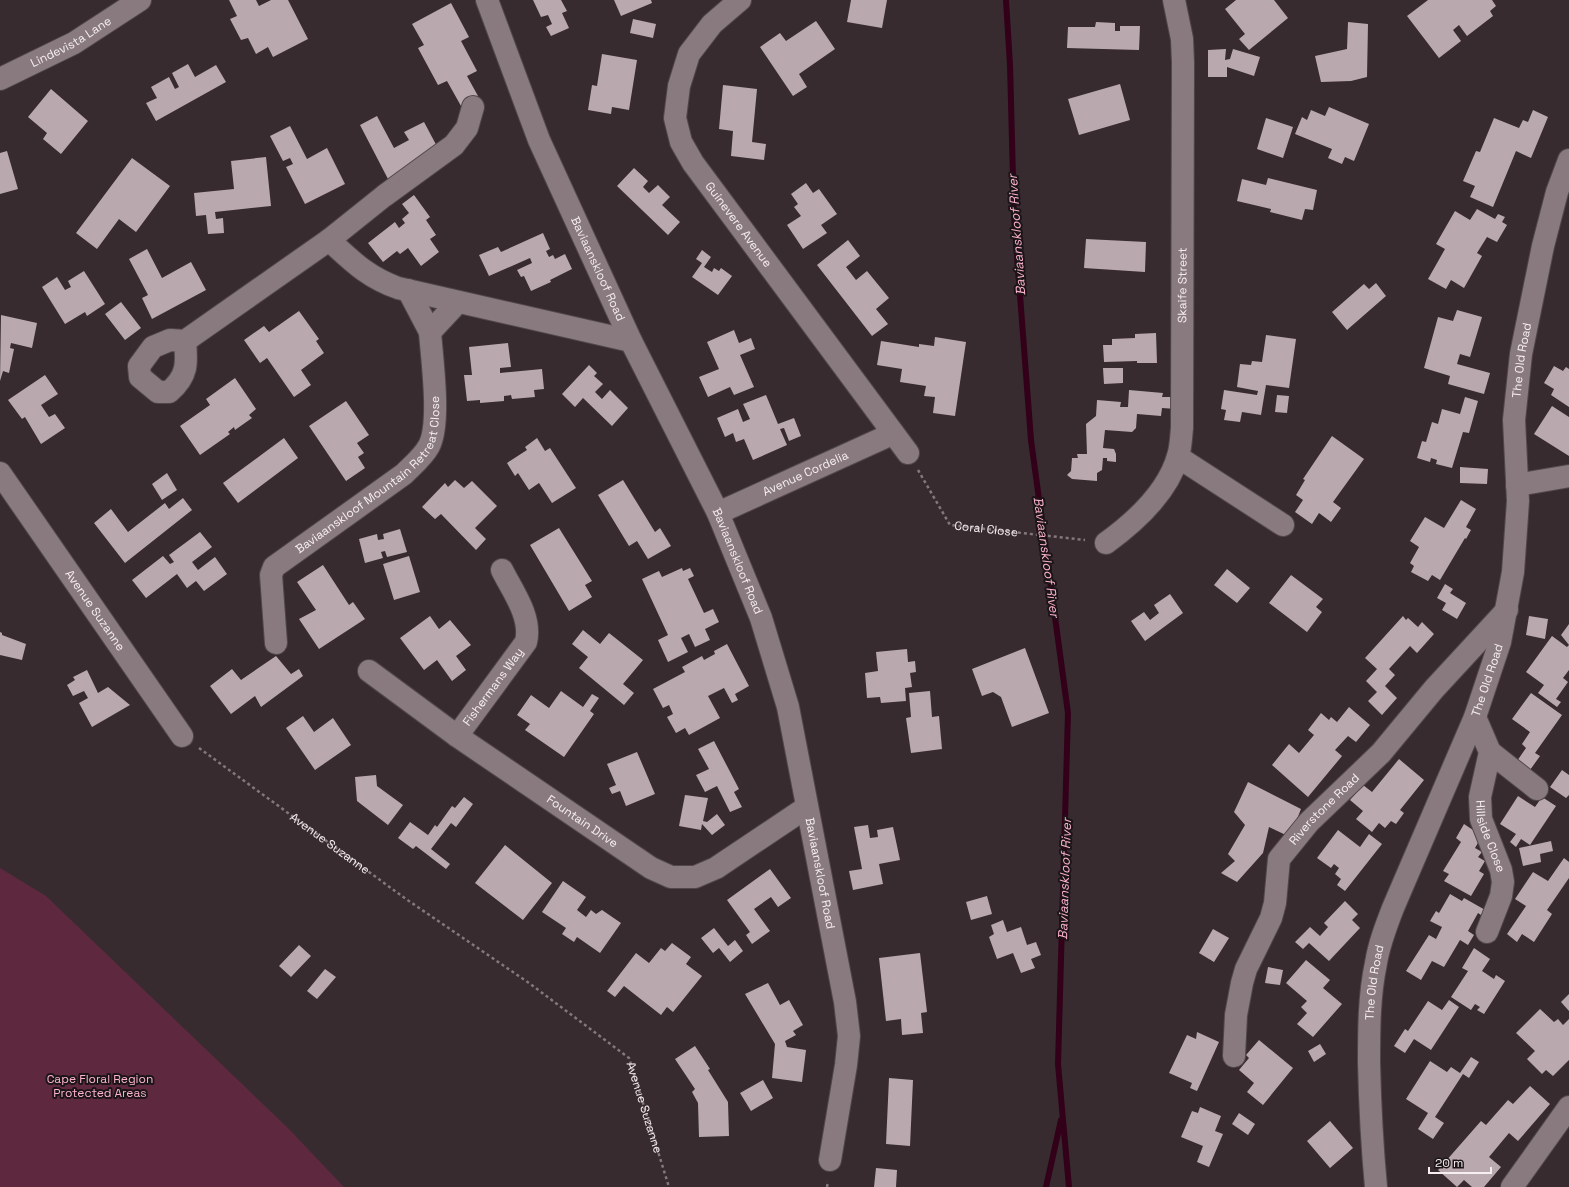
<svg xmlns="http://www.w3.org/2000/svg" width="1569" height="1187" font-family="'Space Grotesk',sans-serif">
	<rect width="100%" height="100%" fill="#372b2f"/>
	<path fill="#5e283f" d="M0,868L46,896L288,1128L344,1187H0Z"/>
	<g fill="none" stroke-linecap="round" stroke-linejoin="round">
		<path stroke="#330019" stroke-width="6" d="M1006,0L1010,65L1014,216L1031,440L1068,713L1058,1064L1069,1187
			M1046,1187L1061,1120"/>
	</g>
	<path fill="#b9a9ae" d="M229,0H256L259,6L271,0H288L308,39L273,57L268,47L256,54L248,38L241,40L230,19L237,16Z
		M533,0H561L567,11L562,13L569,28L551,36L546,27L552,24L548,15L541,17Z
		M614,0H651L652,3L621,16Z
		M851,0H887L882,28L847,22Z
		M1236,0H1274L1288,18L1249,50L1239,39L1245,34L1225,9Z
		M1428,0H1492L1496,6L1490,11L1493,16L1467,36L1459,25L1453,30L1461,41L1439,58L1407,16Z
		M451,3L469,37L461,41L477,71L467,76L478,96L461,106L447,81L438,85L418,48L424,45L412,24Z
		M633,19L656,24L653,38L630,33Z
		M816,21L835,49L799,74L807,87L793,96L760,47L780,33L786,41Z
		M1096,22L1115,23V31H1120V26H1140L1139,50L1067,48L1068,27H1095Z
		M1348,22L1368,24L1367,77L1351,81L1321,82L1315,56L1347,49Z
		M1226,49L1225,60L1230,59L1233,49L1260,57L1254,76L1227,67V77H1208V50Z
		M602,54L637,60L629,110L612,107L611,114L588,110L592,85L597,86Z
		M188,64L195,77L216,65L226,82L156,121L146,103L157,98L151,87L169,77L175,89L179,87L172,73Z
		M1120,84L1130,120L1079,135L1068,99Z
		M723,85L757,89L752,142L766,144L764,160L731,156L733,131L719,129Z
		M51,89L88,121L61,154L43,139L47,133L28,117Z
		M1329,107L1369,124L1354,161L1345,157L1342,164L1328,158L1332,149L1295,134L1302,117L1307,120L1311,110L1325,116Z
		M1533,110L1548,117L1531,158L1516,151L1493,207L1470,197L1475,186L1463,181L1476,151L1480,152L1494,118L1519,128L1523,120L1528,122Z
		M377,116L394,148L409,140L404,132L424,122L440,152L388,179L360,125Z
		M1266,118L1293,127L1283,158L1257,149Z
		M290,126L307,159L327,148L345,184L305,204L286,167L293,164L290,158L283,161L270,136Z
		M7,151L18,189L0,194V153Z
		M266,157L271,206L215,212L216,219L223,218L224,233L208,234L206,215L196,216L194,193L234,189L231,161Z
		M132,158L170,186L136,232L119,219L97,249L76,233Z
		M634,168L648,181L643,187L649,193L658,185L670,197L662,205L680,222L668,235L617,186Z
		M1268,178L1317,190L1313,210L1305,209L1302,220L1270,212L1271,209L1237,201L1242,179L1266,185Z
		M806,183L813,193L819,189L837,214L821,225L827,233L803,249L787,225L801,216L794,207L798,204L791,194Z
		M414,195L430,217L426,220L436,235L430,239L439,252L421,266L408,248L400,254L397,251L383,262L368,243L395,222L399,228L405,223L402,219L409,213L402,204Z
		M1477,209L1495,219L1498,214L1505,217L1502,222L1507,225L1497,242L1487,237L1477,253L1482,256L1464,288L1451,280L1446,289L1428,279L1445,249L1436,244L1455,211L1470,220Z
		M543,233L550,249L546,251L549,257L553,255L555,259L565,254L572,269L550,280L551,282L531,291L524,276L521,277L517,270L532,263L530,258L489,276L479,255L498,247L501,252Z
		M1086,239L1146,242L1145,272L1084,268Z
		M848,240L860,256L846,267L856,280L867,271L889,298L876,309L888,324L872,336L817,265Z
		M147,249L162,278L191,262L206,290L152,319L142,298L148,295L129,259Z
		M702,250L711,257L704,267L712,272L714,268L719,271L721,268L732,276L718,295L692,277L702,263L696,259Z
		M84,271L105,304L87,316L85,312L65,324L42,287L57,277L65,290L71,287L68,281Z
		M1376,283L1386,296L1347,330L1332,312L1364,284L1369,289Z
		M121,302L141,328L125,340L105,314Z
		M1457,310L1482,317L1470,357L1460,354L1457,364L1490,373L1484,394L1448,384L1450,376L1424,368L1438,317L1453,321Z
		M299,311L319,339L316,341L324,353L301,370L311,385L294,397L267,358L260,363L244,340L264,326L269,332Z
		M1,315L37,323L32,348L11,343L10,348L14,349L9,373L3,371L0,381Z
		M734,330L739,343L751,338L755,349L740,355L754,387L734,395L730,387L708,397L699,377L719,369L707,342Z
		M1156,333L1157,363H1137V361L1104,362L1103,345H1112V339L1135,338V334Z
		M1266,335L1296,339L1289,388L1266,385L1261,415L1242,412L1240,422L1224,420L1226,410L1221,409L1224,390L1257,395L1258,391L1237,387L1240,364L1251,365L1252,361L1262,362Z
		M935,337L966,342L955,416L933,413L935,397L924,396L926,386L900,382L902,369L877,365L881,341L919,347V344L934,346Z
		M508,343L511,367L500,368V373L542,369L544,389L534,390L535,397L512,399L511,395L504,396V401L480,403V400L467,401L464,375H472L469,347Z
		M589,365L597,373L594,376L603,384L595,392L602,399L610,390L628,408L612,426L583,398L575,407L562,394Z
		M1554,366L1563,371L1566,367L1569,369V407L1551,395L1554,389L1544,383Z
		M1103,368H1123V383L1104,384Z
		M45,375L58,394L41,405L49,417L55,414L65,428L41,444L25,417L22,419L8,400Z
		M235,378L256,409L249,415L252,418L235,430L234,427L228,432L230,434L200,455L180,426L210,405L206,399Z
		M1129,390L1163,393L1162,397H1177L1176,409L1162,408L1161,416L1137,414L1136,428L1132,432L1105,430L1103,448L1114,449L1116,454V462L1107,461V458H1103L1102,470L1097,473V481L1072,479L1067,475L1071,471L1072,458H1078L1077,454H1087L1086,424L1096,416L1097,400L1121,402L1120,407H1128Z
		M766,395L778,424L794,418L801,436L789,441L784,428L780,429L787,445L753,460L744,439L736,442L733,433L725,437L717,418L738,409L743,422L750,419L743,404Z
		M1277,395L1289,396L1287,413L1275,412Z
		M1465,397L1478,401L1469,433L1463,432L1452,468L1436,464L1437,460L1431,458L1430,462L1417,458L1422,441L1426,442L1432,422L1438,424L1442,409L1460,414Z
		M346,401L369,435L357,443L364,453L358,457L365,468L346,481L309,426Z
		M1552,406L1569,417V456L1534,434Z
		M1332,436L1364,459L1333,502L1341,508L1331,522L1319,513L1312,524L1295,512L1303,500L1296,495L1305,480L1303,479Z
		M284,438L298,458L238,503L223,483Z
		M537,438L545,451L550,448L576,488L552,503L539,483L529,490L518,473L515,476L507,463L527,450L525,447Z
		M1460,467L1488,469L1487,484L1460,483Z
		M167,473L177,490L162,500L152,484Z
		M455,480L464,488L472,481L497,506L475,528L486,539L476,550L441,514L435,519L422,507L445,483L448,487Z
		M623,480L655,532L660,528L671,546L648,559L637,541L629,546L598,495Z
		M183,498L192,510L125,563L94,523L111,509L128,532L165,503L169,509Z
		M1461,500L1476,509L1466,527L1471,530L1466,539L1465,538L1440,580L1432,575L1428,581L1411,572L1414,566L1410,563L1419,547L1410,541L1425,517L1444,528Z
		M559,528L592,581L585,585L592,597L569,611L530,545Z
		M400,529L407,552L387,557L385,551L381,552L383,558L365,563L359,539L377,534L378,540L384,539L383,534Z
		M200,532L212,547L192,562L198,570L215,557L227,574L204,591L196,581L187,588L177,574L146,598L132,580L163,556L170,564L174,562L169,555Z
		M409,556L420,592L394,600L383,564Z
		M323,565L349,605L353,602L365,619L319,649L299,619L316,610L297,582Z
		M682,568L683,571L690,568L694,576L688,579L704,613L713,609L719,622L705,629L710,640L695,647L689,634L681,638L688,652L668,662L658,640L668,635L642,579L659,571L662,577Z
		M1227,569L1250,588L1237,603L1214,585Z
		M1291,575L1323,599L1316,607L1322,612L1307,632L1269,603Z
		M1445,584L1453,589L1450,593L1466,603L1457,619L1442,610L1446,603L1437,598Z
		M1170,594L1183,613L1145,641L1131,621L1144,612L1150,620L1159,613L1154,605Z
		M430,616L439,629L450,620L471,645L456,656L466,670L452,681L437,660L424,670L400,638Z
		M1403,616L1406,620L1408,618L1418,627L1422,622L1434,634L1417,653L1410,646L1389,669L1395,675L1385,686L1397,698L1382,715L1368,701L1377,692L1366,681L1377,669L1365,658Z
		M1529,616L1548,619L1545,639L1526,635Z
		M1569,624V645L1561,635Z
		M583,630L600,644L609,633L643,660L623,684L634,693L624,705L579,668L588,657L572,644Z
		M0,632L2,633V635L26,644L22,660L0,655Z
		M1552,636L1567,647L1569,645V670L1563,678L1568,682L1556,699L1561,702L1557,707L1538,693L1544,685L1526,672Z
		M727,644L749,686L735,694L738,700L732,703L724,688L708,696L720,718L689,735L685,728L676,733L667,717L673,714L669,705L663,708L653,689L685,672L682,667L702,656L704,660L715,654L714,651Z
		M1025,648L1049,713L1012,727L1001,697L993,692L982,696L972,669Z
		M907,649L908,662L915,661L916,672L910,673L912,687L905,688L906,701L881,703L880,697L867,698L865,673L878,671L876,652Z
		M276,656L291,674L299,669L303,676L261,707L255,696L231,714L210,686L232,669L241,680Z
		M87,670L98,693L108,687L130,705L92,727L79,703L88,698L84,691L73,696L67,685L75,680L73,677Z
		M561,691L583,707L592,694L599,698L590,711L594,714L564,757L525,730L530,724L517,715L531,695L549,708Z
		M930,691L932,717L939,716L942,749L911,753L906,718L911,717L909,693Z
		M1531,693L1562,715L1535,753L1540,756L1530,770L1517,761L1526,748L1522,744L1530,732L1512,719Z
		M1349,707L1370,725L1356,742L1348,736L1335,750L1342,756L1308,797L1272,765L1289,744L1299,753L1314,735L1308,730L1321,713L1329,720L1331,717L1337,722Z
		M303,716L314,732L333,718L351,745L315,770L286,728Z
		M714,741L739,789L734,792L742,807L730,812L717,786L705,792L696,775L709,769L698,749Z
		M637,752L655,794L626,806L620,791L612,794L609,788L616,785L607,764Z
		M1399,759L1424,780L1400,810L1404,813L1396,824L1391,821L1385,828L1379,823L1372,832L1356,819L1363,811L1350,800L1363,785L1372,792Z
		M1562,770L1569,775V795L1566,798L1550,787Z
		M376,775L377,786L403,805L388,825L357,801L355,777Z
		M1248,782L1301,809L1290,837L1269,827L1263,853L1237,882L1221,873L1235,861L1228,854L1245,825L1234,812Z
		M685,795L708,798L703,821L707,822L717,814L725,825L712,835L702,824L701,830L679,826Z
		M1518,796L1535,807L1542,797L1556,806L1530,845L1521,839L1516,847L1510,842L1516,834L1500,824Z
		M464,797L473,804L456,827L451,823L431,849L450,864L446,869L416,846L413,849L398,838L410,822L428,835L435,825L437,827L452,806L455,808Z
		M1464,824L1482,836L1475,848L1482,852L1478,857L1485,861L1479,871L1484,874L1471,896L1444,881L1449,874L1443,871L1461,842L1456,838Z
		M868,825L870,838L878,837L877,830L893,827L900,860L879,864L883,884L853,890L849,871L862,869L854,827Z
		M1338,830L1360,847L1369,834L1382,844L1345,891L1337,885L1341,879L1335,874L1339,868L1334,864L1331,868L1317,858Z
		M1551,841L1553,851L1540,854L1541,862L1523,866L1519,848Z
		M505,845L552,883L523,920L475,883Z
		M1564,858L1569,862V878L1547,910L1552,914L1534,942L1522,934L1517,942L1507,934L1526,906L1515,899L1533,872L1548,881Z
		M770,869L791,898L778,907L771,897L754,909L770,931L752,944L746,935L750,932L727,900Z
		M563,881L586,897L577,910L586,917L591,910L596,914L602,910L621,923L600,953L577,937L574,942L562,934L566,928L542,912Z
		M1450,894L1462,901L1464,898L1487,911L1484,917L1478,913L1468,931L1474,935L1468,945L1460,940L1444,967L1432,961L1421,980L1406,971L1429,935L1436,939L1442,927L1430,921L1436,911L1439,913Z
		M987,896L992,914L971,920L966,902Z
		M1345,901L1358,914L1352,920L1360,928L1329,961L1309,943L1303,949L1295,942L1310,927L1320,936L1328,927L1324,923Z
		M1003,920L1007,932L1021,927L1027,945L1036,942L1041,955L1031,959L1035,968L1021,973L1013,953L997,959L989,937L994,934L991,925Z
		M714,928L728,946L735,940L743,951L730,962L719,948L713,953L701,938Z
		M1213,929L1229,938L1214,962L1199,953Z
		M672,943L691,957L686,964L702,976L673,1012L667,1007L661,1015L624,986L615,997L607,991L636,953L649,963L661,948L665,951Z
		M299,945L311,956L291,977L279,966Z
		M1474,948L1490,959L1482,971L1494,979L1496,975L1505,981L1484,1014L1477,1010L1480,1007L1475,1004L1471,1010L1451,997L1468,971L1462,968Z
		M920,953L927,1012L921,1013L923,1033L902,1035L901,1019L886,1021L879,958Z
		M1306,960L1330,980L1323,988L1342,1004L1313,1037L1297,1024L1307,1013L1301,1007L1307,1001L1286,983Z
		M1268,967L1283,970L1280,985L1265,983Z
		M325,969L336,977L317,999L307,991Z
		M768,983L780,1005L789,1000L803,1025L793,1031L796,1035L785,1041L787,1047L806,1050L802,1082L772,1078L775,1044L745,994Z
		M1569,994V1011L1561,1002Z
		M1449,1000L1459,1007L1431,1050L1414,1039L1405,1053L1394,1046L1405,1029L1408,1031L1428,1001L1442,1010Z
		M1540,1009L1554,1022L1558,1019L1563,1025L1569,1019V1060L1553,1076L1546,1070L1542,1074L1527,1059L1535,1051L1516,1033Z
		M1197,1032L1219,1042L1197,1091L1190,1088L1192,1083L1169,1073L1187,1035L1196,1039Z
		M1259,1040L1293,1068L1263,1105L1247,1092L1254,1083L1239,1070L1249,1058L1246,1055Z
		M1320,1044L1326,1054L1314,1062L1308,1051Z
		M695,1046L710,1069L708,1070L728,1102L729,1136L699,1137L698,1103L692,1092L695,1089L675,1059Z
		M1471,1057L1479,1062L1469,1078L1463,1074L1435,1117L1444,1123L1433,1139L1418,1129L1428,1113L1406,1099L1430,1061L1447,1072L1451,1067L1460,1073Z
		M889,1078L913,1080L910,1146L886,1144Z
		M763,1080L773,1098L751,1111L740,1093Z
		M1530,1086L1550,1104L1518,1141L1509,1133L1489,1157L1501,1167L1484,1187H1472L1464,1180L1457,1187L1438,1170L1481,1121L1486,1125L1508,1100L1513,1104Z
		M1200,1107L1221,1116L1215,1131L1223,1134L1209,1167L1197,1162L1203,1146L1181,1137L1192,1111L1198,1113Z
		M1239,1113L1255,1124L1248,1135L1232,1124Z
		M1330,1121L1353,1148L1330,1168L1307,1141Z
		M876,1168L897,1170L896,1187H874Z"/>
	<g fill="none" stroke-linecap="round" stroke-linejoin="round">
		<g stroke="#52484b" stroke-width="24">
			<g id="street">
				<path id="s3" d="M487,0L539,140L631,341L718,513L761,618L788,707L845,1002L849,1036L846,1065L830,1160"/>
				<path id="s4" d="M740,0L712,24L689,54L679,86L675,118L681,142L693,163L908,453"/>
				<path id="s5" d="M0,79L74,43L140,0"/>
				<path d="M329,240C352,261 367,277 398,288L631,341"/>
				<path d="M408,290L430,332"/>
				<path d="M185,341C187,363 188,376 169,392H158L140,377L139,366L153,347L170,340L185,341L329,240L384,196L454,145L467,128L473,107"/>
				<path d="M1178,457L1283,525"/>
				<path id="s6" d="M0,473L182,736"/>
				<path d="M1517,485L1569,476"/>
				<path id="s7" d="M718,513L892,434"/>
				<path id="s8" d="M1106,543C1135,522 1168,492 1178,456C1181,447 1181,437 1182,428L1183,63L1182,39L1174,0"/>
				<path id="s9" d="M276,643L271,575L274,567L404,474C413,465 423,457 429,446C441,423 432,360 430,332L458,302"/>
				<path id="s10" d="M369,671L457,736L651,868L671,877H695L716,868L807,807"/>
				<path id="s11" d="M1475,717L1490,752L1480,797L1481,819L1501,870L1503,882L1501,896L1487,932"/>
				<path id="s12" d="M457,736L526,642C532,617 513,592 502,570"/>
				<path d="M1490,752L1537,789"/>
				<path id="s13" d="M1234,1056L1236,1015L1242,983L1246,969L1271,918L1275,903L1279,859L1309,822L1381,753L1434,689L1507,610"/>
				<path id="s14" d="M1376,1187C1372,1145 1370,1105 1369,1063C1369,1029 1369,996 1376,963C1379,944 1386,926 1393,908L1475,717L1500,642L1513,572L1518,501L1514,420L1521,354L1543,246L1557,192L1569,160"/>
				<path d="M1512,1187L1569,1107"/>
			</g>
		</g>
		<g stroke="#83787c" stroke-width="2.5" stroke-dasharray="3 3" stroke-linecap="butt">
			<path id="s1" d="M918,470L950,525L1085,540"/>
			<path id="s2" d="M199,748L406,899L529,983L629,1058L669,1187"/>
			<path d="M827,1187L828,1181"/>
		</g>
		<use href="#street" stroke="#897a7f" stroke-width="22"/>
	</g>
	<g text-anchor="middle" stroke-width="4" stroke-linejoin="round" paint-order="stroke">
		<g font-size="12" fill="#f6eef1" stroke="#1b1517">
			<text dy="4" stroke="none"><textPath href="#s5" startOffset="80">Lindevista Lane</textPath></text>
			<text dy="4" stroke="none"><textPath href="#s4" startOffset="266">Guinevere Avenue</textPath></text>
			<text dy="4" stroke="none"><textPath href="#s3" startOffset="291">Baviaanskloof Road</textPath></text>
			<text dy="4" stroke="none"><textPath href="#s8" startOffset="286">Skaife Street</textPath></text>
			<text dy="4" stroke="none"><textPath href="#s14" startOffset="853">The Old Road</textPath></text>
			<text dy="4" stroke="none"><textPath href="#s9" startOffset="215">Baviaanskloof Mountain Retreat Close</textPath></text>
			<text dy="4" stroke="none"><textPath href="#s7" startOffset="96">Avenue Cordelia</textPath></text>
			<text dy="4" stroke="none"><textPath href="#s1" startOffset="100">Coral Close</textPath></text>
			<text dy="4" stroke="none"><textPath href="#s3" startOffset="615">Baviaanskloof Road</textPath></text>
			<text dy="4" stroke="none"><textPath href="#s6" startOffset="167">Avenue Suzanne</textPath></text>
			<text dy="4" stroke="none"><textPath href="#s14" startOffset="529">The Old Road</textPath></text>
			<text dy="4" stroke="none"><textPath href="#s12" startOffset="61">Fishermans Way</textPath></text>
			<text dy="4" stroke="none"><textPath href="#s13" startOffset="272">Riverstone Road</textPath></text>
			<text dy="4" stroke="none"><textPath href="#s10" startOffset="261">Fountain Drive</textPath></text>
			<text dy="4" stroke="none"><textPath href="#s11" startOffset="125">Hillside Close</textPath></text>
			<text dy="4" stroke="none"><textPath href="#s2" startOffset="162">Avenue Suzanne</textPath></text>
			<text dy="4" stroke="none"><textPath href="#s3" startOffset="939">Baviaanskloof Road</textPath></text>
			<text dy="4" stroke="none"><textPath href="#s14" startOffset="205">The Old Road</textPath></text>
			<text dy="4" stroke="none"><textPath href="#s2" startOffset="582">Avenue Suzanne</textPath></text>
		</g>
		<g font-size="12" fill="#fdb2ce" stroke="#1b1517">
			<text x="100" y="1083">Cape Floral Region<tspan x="100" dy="14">Protected Areas</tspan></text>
		</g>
		<g font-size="13" font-style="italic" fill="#fcb1cd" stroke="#1b1517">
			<text transform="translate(1016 235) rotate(-94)" y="5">Baviaanskloof River</text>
			<text transform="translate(1047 557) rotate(82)" y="5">Baviaanskloof River</text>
			<text transform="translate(1064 879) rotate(-88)" y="5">Baviaanskloof River</text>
		</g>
	</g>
	<path d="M1429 1167v6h62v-6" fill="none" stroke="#f6eef1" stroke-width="2"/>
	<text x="1435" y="1167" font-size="12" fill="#f6eef1" stroke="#1b1517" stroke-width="3" paint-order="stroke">20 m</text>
</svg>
